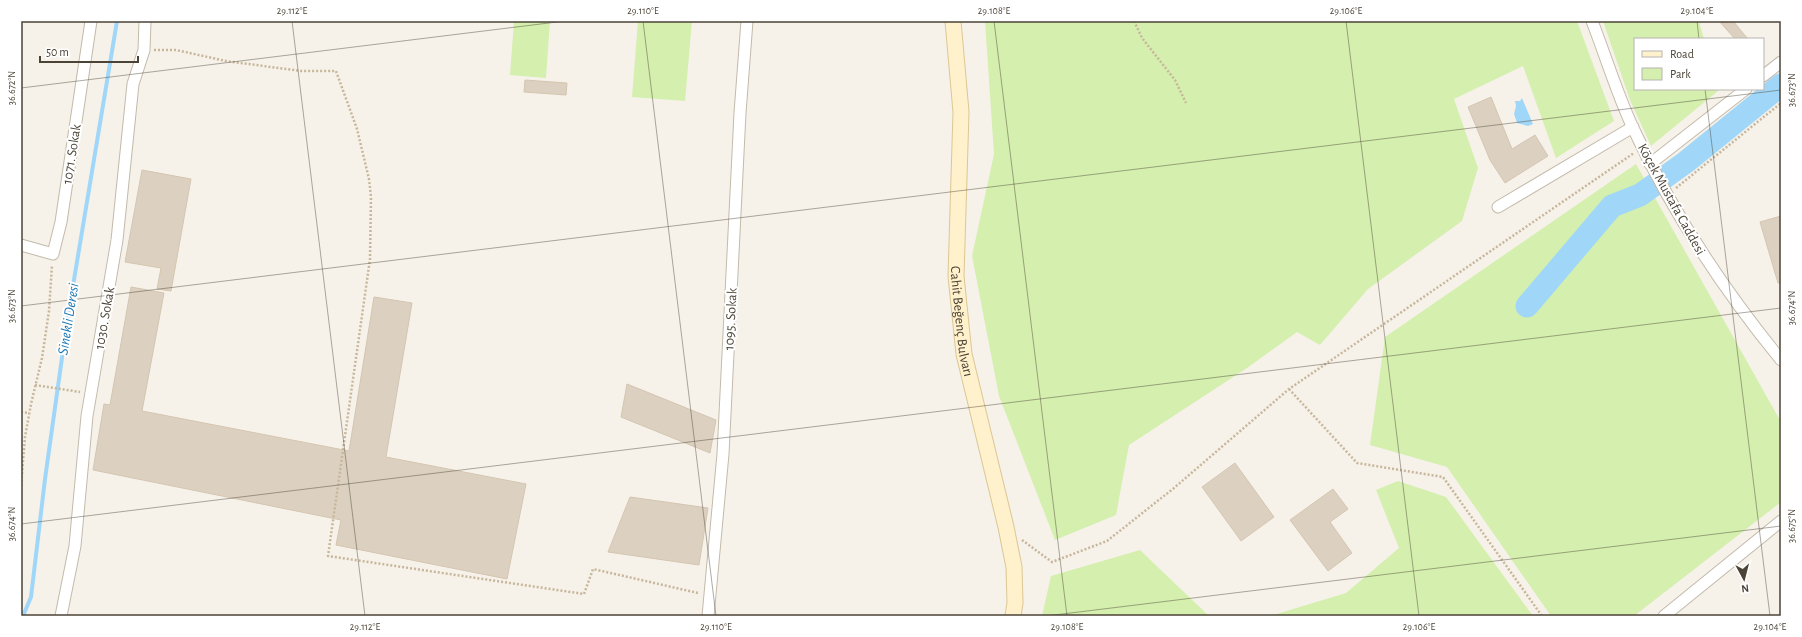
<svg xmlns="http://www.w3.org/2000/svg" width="1802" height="637" font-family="'Alegreya Sans',sans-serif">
	<rect width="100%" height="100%" fill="#f6f2ea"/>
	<path fill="#d4efae" d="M514,21H550L546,78L510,75Z
		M638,21H692L685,101L632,97Z
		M985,21H1577L1614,121L1556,158L1523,66L1454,99L1478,168L1462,221L1368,289L1320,345L1297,332L1247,368L1129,445L1116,515L1055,540L999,396L972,256L994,154Z
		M1603,21H1699L1704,39H1635V89H1718V91L1651,146L1630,100Z
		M1636,164L1781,422V502L1634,616H1551L1447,467L1370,445L1385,337Z
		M1398,481L1446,497L1533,616H1270L1346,593L1399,548L1376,490Z
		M1140,550L1209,616H1042L1051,576Z"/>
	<path fill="#a0d7f9" d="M1522,98L1533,124L1528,126L1517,123L1514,114L1516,106L1515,101H1520Z"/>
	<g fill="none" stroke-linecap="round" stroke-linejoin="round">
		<path stroke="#a0d7f9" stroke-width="4" d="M23,616L31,597L45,479L67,322L117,21"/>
		<path stroke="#a0d7f9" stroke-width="23" d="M1527,306L1612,206L1640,195L1686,162L1781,85"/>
	</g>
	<path fill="#dcd1c0" stroke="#d5c5b0" d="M1719,21H1733L1748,39H1735Z
		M525,80L567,83L566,95L524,92Z
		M1491,97L1512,149L1535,135L1548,156L1505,183L1490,160L1468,107Z
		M142,170L191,179L171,291L157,289L161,268L125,262Z
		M1781,216V283H1778L1760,222Z
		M131,287L164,293L142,411L349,451L374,297L412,303L386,457L526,484L507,579L336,545L341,520L93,470L104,404L110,405Z
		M627,384L716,420L710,453L621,417Z
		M1235,463L1274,517L1241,541L1202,487Z
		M1333,489L1348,509L1330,522L1352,553L1328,571L1290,520Z
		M630,497L708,508L699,565L608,552Z"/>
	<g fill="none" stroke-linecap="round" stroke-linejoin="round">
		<g stroke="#c3baab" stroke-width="13">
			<path id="minor" d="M1592,21C1606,57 1617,94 1633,128C1672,212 1723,289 1781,360
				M1763,76L1781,62
				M1650,164L1746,89
				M1498,207L1633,127
				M21,245L53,254L61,222L91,21
				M61,616L75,546L87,416L117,240L133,84L144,50L145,21
				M708,616L723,454L740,113L747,21
				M1664,616L1781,521"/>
		</g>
		<g stroke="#dbc794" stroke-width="17">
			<g id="secondary">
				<path id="s1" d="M953,21L961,112L956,276L964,354L1006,527L1014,567L1015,603L1013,616"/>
			</g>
		</g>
		<path stroke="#c7b69a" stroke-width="2.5" stroke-dasharray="2 2" stroke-linecap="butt" d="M1134,21L1142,38L1175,80L1186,103
			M154,50H176L226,61L301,71H336L357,129L369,179L371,197L370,259L328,556L584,594L593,569L698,593
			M1676,188L1781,103
			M35,385L80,392
			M1289,389L1357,463L1443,477L1542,616
			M21,412L29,413
			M21,486L25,437L31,404L42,358L49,311L52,265
			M1022,540L1052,562L1107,541L1174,488L1289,389L1634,153"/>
		<use href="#minor" stroke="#fff" stroke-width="11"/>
		<use href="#secondary" stroke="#fff1cb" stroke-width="15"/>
	</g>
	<path fill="none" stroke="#4b4336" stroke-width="1" stroke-opacity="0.45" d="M292,21L365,616M643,21L716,616M994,21L1067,616M1346,21L1419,616M1697,21L1699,39M21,88L565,21M1705,89L1770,616M21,306L1781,90M21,524L1781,308M1046,616L1781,526"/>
	<g text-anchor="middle" stroke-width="4" stroke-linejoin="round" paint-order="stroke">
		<g font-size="14" fill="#4b4336" stroke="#fff">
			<text transform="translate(71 154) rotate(-81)" y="5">1071. Sokak</text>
			<text transform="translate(1672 199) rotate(61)" y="5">Köçek Mustafa Caddesi</text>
			<text transform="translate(104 318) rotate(-80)" y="5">1030. Sokak</text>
			<text transform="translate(730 319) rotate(-87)" y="5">1095. Sokak</text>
			<text dy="5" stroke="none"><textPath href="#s1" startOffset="301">Cahit Beğenç Bulvarı</textPath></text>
		</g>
		<g font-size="15" font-style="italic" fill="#2079b3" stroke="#fff">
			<text transform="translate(68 319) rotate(-81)" y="5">Sinekli Deresi</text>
		</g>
	</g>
	<rect width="1802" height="637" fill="none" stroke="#ffffff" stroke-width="44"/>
	<rect x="1634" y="38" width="130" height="52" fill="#ffffff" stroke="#b7b4af"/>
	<rect x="1642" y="51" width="20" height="6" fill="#fff1cb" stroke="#b7b4af"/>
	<text x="1670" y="58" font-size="12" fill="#4b4336">Road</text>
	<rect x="1642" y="68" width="20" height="12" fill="#d4efae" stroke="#b7b4af"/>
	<text x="1670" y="78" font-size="12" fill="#4b4336">Park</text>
	<g transform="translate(1744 579) rotate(173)" stroke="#ffffff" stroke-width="3" paint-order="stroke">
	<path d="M0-3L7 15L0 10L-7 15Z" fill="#4b4336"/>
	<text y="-6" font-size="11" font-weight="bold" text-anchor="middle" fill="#4b4336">N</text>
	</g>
	<path d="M40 56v6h98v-6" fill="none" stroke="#4b4336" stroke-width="2"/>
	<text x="46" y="56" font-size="12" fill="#4b4336" stroke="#ffffff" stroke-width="3" paint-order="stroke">50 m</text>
	<rect x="22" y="22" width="1758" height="593" fill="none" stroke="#4b4336" stroke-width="1.5"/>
	<g font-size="10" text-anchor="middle" fill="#4b4336">
		<text x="292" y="14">29.112°E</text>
		<text x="643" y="14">29.110°E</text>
		<text x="994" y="14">29.108°E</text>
		<text x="1346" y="14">29.106°E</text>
		<text x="1697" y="14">29.104°E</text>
		<text transform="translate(11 88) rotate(-90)" y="4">36.672°N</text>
		<text transform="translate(1791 90) rotate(-90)" y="4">36.673°N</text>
		<text transform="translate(11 306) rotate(-90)" y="4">36.673°N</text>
		<text transform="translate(1791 308) rotate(-90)" y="4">36.674°N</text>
		<text transform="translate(11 524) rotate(-90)" y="4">36.674°N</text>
		<text transform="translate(1791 526) rotate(-90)" y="4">36.675°N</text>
		<text x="365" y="630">29.112°E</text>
		<text x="716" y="630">29.110°E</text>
		<text x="1067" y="630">29.108°E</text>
		<text x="1419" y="630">29.106°E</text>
		<text x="1770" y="630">29.104°E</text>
	</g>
</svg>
